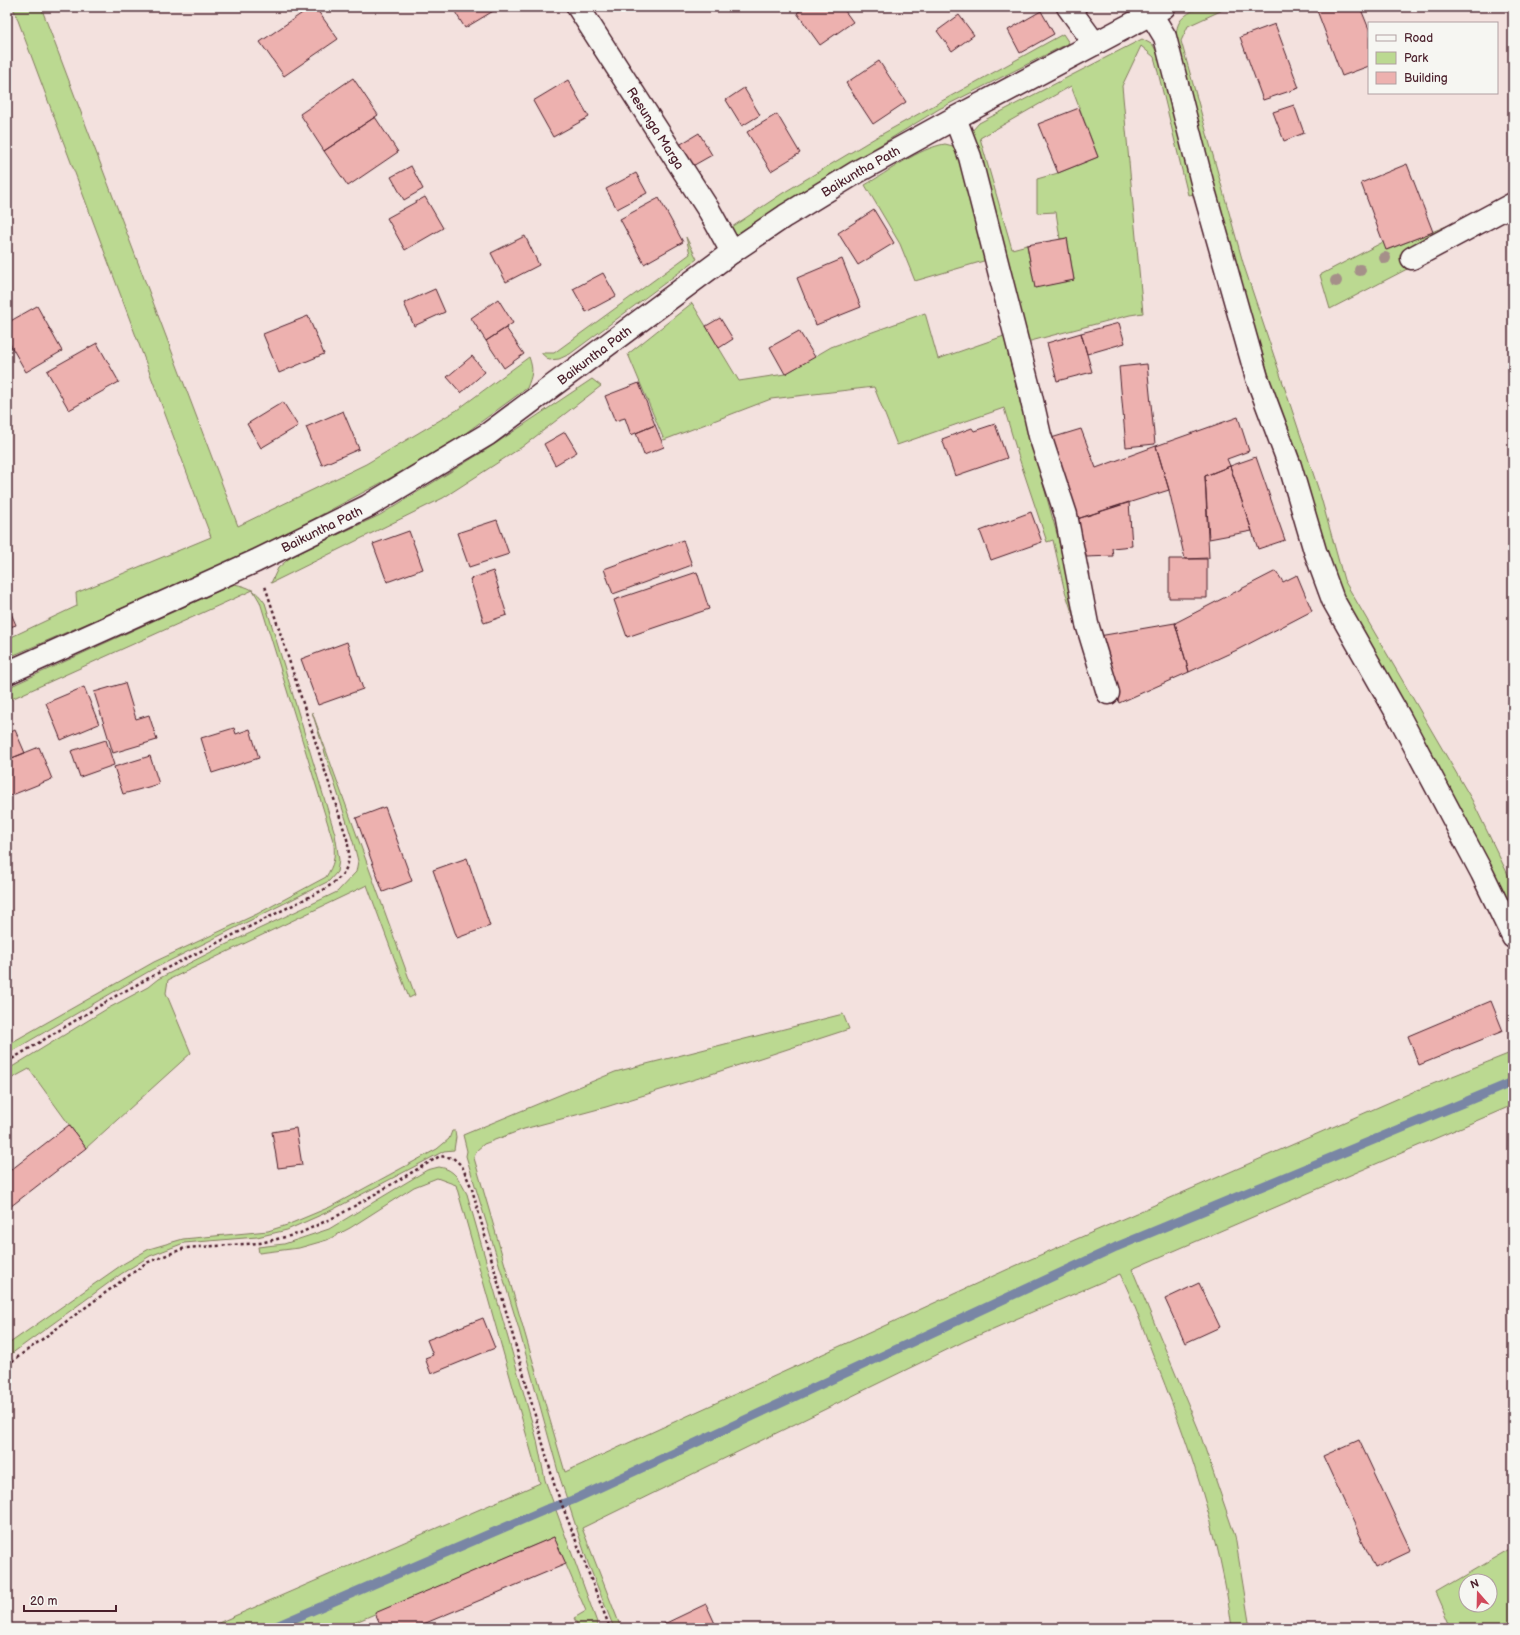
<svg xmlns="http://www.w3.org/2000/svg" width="1520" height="1635" font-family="'Balsamiq Sans',sans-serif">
	<rect width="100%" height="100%" fill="#f3e1de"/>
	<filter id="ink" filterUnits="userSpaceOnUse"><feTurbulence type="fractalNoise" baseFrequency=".025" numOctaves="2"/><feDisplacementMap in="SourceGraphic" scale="8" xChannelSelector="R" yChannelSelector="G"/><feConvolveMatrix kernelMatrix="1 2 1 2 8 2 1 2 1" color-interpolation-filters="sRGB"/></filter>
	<g filter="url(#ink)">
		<path fill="#bbd991" stroke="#827c5e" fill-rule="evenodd" d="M13,7H41L238,526L366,464L457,410L529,357C534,371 532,375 527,388L463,435L394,476L248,554L7,658V639L77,606L76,593L211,537Z
			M1199,7H1229L1188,26L1181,41L1244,266L1320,494L1344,580L1472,800L1513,885V918L1354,625C1334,578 1319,530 1303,482C1255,339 1216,194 1176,49C1176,23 1176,20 1199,7Z
			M1063,34L1069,43L939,109L777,208L723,243L720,235L783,193L875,138Z
			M1142,39L1153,45L1164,66L1196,194L1188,195L1157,68L1154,57L1141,46L1122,86L1143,313L1130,315L1027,342L971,139L972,131L979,123ZM1071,86L1098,157L1058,173L1037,179V213L1056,212L1060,239L1067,238L1074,280L1035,287L1027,245L1012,249L980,138Z
			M945,144L953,146L957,153L987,260L915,281L900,244L865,185C888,172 919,148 945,144Z
			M1513,191V198L1409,268L1330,309L1320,275L1383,242L1387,250L1459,221Z
			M686,237L697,259L570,354L559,359L549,360L541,353H554L690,254Z
			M692,303L739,381L785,374L831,347L925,313L938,359L1004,336L1020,402L1057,534L1070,589L1099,695L1064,588L1053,540L1047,542L1018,455L1004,408L897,445L874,387L771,399L664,440L628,354Z
			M592,379L601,386L522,447L443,498L271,583L278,568L292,556L380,515L486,450Z
			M234,584C249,587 256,590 265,603L335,834L339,860L337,872L329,881L153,969L7,1054V1045L154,962L257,914L326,877C334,864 335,859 334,844L260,602L253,590L7,701V688Z
			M312,712L415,995L409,998L367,885L168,980L166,993L191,1053L86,1148L29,1069L7,1081V1070L105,1010L148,987L158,979L225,945L337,892L356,872L358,861L354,845Z
			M843,1014L849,1029L699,1078L606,1107L524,1129L484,1144L476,1151L474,1158L565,1472L1015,1266L1415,1091L1513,1052V1105L1132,1269L1198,1428L1235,1536L1250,1628H1232C1220,1533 1188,1441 1152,1352C1142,1326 1133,1299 1120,1274L965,1341L582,1528L621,1628H614L588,1563L559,1475L518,1326L466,1156L467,1151L463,1135L615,1072Z
			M452,1131H455L456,1137L454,1150L444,1151L332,1210L287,1230L257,1237L184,1243L150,1256L121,1274L7,1357V1345L123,1264L149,1249L183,1239L268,1231L287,1225L330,1207L437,1149L449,1139Z
			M439,1167C455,1169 460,1181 467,1194L537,1440L545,1480L599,1628H579L574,1618L586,1611L554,1537L342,1628H207L540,1483L456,1185L437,1178L414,1187L350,1228L327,1240L299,1248L259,1253L258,1247L284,1244L329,1229L427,1170Z
			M1513,1547V1628H1452L1436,1592ZM1466,1581H1490V1605H1466Z"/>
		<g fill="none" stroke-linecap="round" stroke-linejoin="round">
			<path stroke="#7986a5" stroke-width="9" d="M272,1628L547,1509L573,1500L1116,1247L1513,1082"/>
		</g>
		<path fill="#edb1af" stroke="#4a1f2b" d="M311,7H315L338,39L284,76L260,42Z
			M452,7H500L465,28Z
			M805,7H842L853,22L820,45L797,13Z
			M1318,7H1360L1369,29V66L1342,76L1316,8Z
			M1041,11L1054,34L1020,53L1008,30Z
			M959,15L974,35L952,51L937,31Z
			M1275,24L1299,88L1263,100L1240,37Z
			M879,61L906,102L873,124L846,83Z
			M353,78L378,115L324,151L300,114Z
			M568,80L589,117L553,137L533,101Z
			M744,88L760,115L742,126L726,100Z
			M1294,105L1304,133L1284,141L1273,112Z
			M1079,108L1098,157L1058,173L1038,124Z
			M777,114L800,153L771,171L747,132Z
			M375,117L398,152L348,186L324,151Z
			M699,133L712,155L689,168L676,147Z
			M1407,164L1433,232L1386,250L1361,183Z
			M411,166L423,189L404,200L391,177Z
			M636,173L647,193L617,209L606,189Z
			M425,197L443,228L405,250L387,218Z
			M659,198L683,242L644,264L620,219Z
			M874,210L894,243L858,265L838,233Z
			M525,236L539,265L506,282L491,253Z
			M1067,238L1074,280L1035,288L1027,245Z
			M842,259L861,307L816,325L797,278Z
			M603,273L616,296L586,312L573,289Z
			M435,289L445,312L414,326L404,303Z
			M498,299L513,323L486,341L471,318Z
			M37,306L62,351L26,372L7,339V323Z
			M308,316L324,354L279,373L263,334Z
			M720,318L733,339L719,348L706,326Z
			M1119,323L1125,343L1087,354L1081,333Z
			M506,328L524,354L504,368L486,341Z
			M799,331L815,357L785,374L770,347Z
			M1081,333L1092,372L1057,381L1047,343Z
			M97,343L119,382L69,410L47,371Z
			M472,356L485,372L461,393L447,377Z
			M1147,364L1155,444L1126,447L1119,367Z
			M639,383L655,425L631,435L625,418L615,421L605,396Z
			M283,402L298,426L261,448L247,424Z
			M343,411L359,449L322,465L306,427Z
			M1238,417L1249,451L1227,459L1230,466L1205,476L1209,558L1185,559L1169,490L1156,446Z
			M995,424L1007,458L955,476L942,439L972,428L974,431Z
			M655,425L664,447L644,455L636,433Z
			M1081,429L1096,468L1156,446L1169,490L1077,519L1048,439Z
			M565,432L577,452L555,465L544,444Z
			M1256,457L1285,540L1258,549L1230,466Z
			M1230,466L1252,531L1209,539L1205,476Z
			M1129,502L1132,546L1112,548L1113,556L1086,557L1077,519Z
			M1031,512L1042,542L991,560L980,531Z
			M497,520L509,554L469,567L457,533Z
			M409,531L423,569L387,582L373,544Z
			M683,540L692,565L613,594L604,569Z
			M1169,559H1207V598H1169Z
			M493,571L507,615L484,623L470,579Z
			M1276,571L1283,582L1297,575L1312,611L1237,650L1189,672L1175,623Z
			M697,572L709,609L627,637L614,600Z
			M7,604L16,625L7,628Z
			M1175,623L1189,672L1119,703L1099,636Z
			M347,642L363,689L318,705L301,659Z
			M125,683L136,719L149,715L157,740L113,753L94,692Z
			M84,687L99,724L61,740L46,703Z
			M234,728L236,734L250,729L259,758L212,773L201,738Z
			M15,730L25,753L7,760V734Z
			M106,740L114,765L80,777L71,751Z
			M39,747L52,779L7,797V760Z
			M150,756L159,784L123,794L114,767Z
			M385,807L412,881L383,892L356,818Z
			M467,858L490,926L457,938L433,870Z
			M1491,1001L1503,1031L1419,1065L1408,1036Z
			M69,1125L86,1148L10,1207L7,1203V1173Z
			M296,1128L302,1165L278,1168L272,1132Z
			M1199,1283L1220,1327L1185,1343L1165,1299Z
			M483,1318L495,1348L431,1374L425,1358L433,1355L427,1340Z
			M1359,1440L1411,1551L1375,1568L1323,1456Z
			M554,1537L566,1564L414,1628H382L375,1613Z
			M706,1604L717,1628H661L660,1626Z"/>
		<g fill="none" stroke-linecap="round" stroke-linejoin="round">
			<g stroke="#4a1f2b" stroke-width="25">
				<g id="minor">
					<path id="s1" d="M578,7L710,212L732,252"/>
					<path d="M1068,7L1095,44"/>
					<path d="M1151,14L1165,37L1205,194L1257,378L1290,466L1315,551L1333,600L1401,720L1482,873L1513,937"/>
					<path d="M955,118L970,157L1030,392L1040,436L1066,515L1087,624L1108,693"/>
					<path d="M1412,258L1513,204"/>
					<path id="s2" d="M7,673L256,561L368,506L488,434L732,252L785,216L857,172L955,118L1164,7"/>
				</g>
			</g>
			<path stroke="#4a1f2b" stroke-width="2.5" stroke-dasharray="3 3" stroke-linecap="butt" d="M7,1062L114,997L169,967L325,889C347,874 352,865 347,839L265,586
				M7,1365L146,1263L185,1248L260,1243L298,1234L339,1215L440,1156L453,1158L462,1166L472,1189L555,1487L610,1628"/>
			<use href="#minor" stroke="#f6f6f2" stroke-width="22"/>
		</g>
		<g fill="#a59089">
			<circle cx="1385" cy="258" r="6"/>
			<circle cx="1360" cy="270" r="6"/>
			<circle cx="1336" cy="281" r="6"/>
		</g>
	</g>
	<g text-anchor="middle" stroke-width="3" stroke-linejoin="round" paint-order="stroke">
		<g font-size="13" fill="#4a1f2b" stroke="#f6f6f2">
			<text dy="5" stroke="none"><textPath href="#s1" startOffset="144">Resunga Marga</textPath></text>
			<text dy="5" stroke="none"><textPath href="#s2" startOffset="994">Baikuntha Path</textPath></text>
			<text dy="5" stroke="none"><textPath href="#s2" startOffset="670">Baikuntha Path</textPath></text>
			<text dy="5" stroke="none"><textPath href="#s2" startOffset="346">Baikuntha Path</textPath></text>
		</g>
	</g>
	<rect width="1520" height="1635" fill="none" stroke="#f6f6f2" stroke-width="24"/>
	<rect x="12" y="12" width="1496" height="1611" fill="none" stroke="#4a1f2b" stroke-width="1.5" filter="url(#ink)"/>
	<rect x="1368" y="22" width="130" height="72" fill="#f6f6f2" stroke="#b1a0a2"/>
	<rect x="1376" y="35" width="20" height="6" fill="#f6f6f2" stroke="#b1a0a2"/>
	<text x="1404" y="42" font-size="12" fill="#4a1f2b">Road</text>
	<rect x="1376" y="52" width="20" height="12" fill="#bbd991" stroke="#b1a0a2"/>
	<text x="1404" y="62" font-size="12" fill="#4a1f2b">Park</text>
	<rect x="1376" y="72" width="20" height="12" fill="#edb1af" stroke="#b1a0a2"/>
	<text x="1404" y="82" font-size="12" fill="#4a1f2b">Building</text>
	<g transform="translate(1478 1593) rotate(340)"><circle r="19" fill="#f6f6f2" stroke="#b1a0a2"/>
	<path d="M0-3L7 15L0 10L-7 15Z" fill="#d1495b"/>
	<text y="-6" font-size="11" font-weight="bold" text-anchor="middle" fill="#4a1f2b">N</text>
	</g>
	<path d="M24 1605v6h92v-6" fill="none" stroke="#4a1f2b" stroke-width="2"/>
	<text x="30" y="1605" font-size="12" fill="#4a1f2b" stroke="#f6f6f2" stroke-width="3" paint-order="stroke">20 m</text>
</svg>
